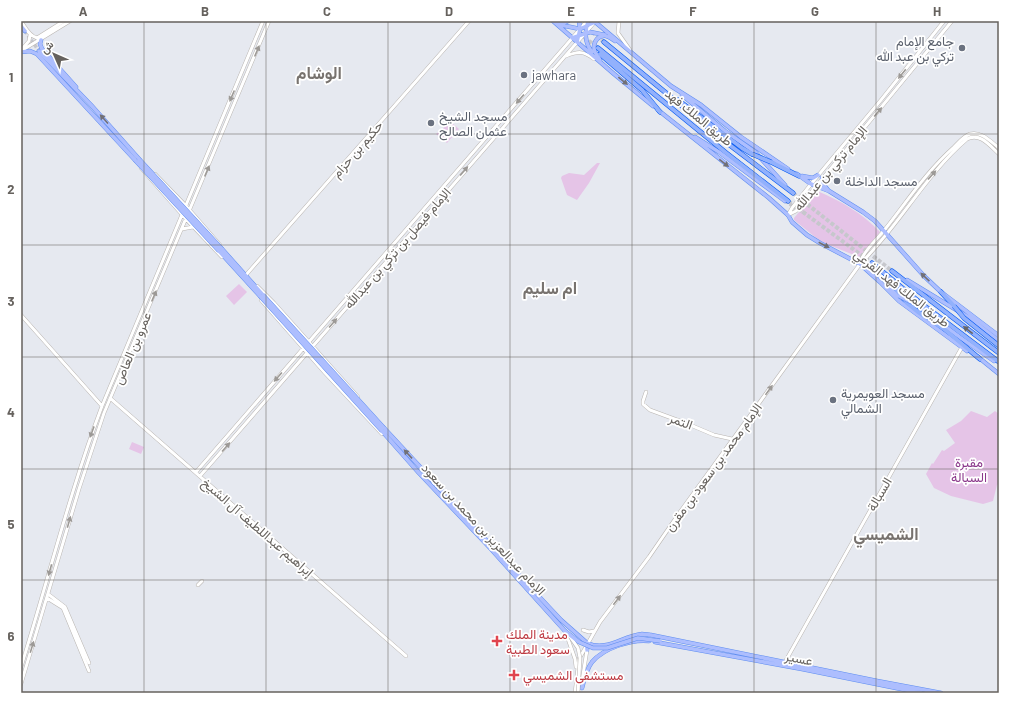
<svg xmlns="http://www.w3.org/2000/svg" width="1020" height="714" font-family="Barlow,Vazirmatn,sans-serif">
	<rect width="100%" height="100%" fill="#e6e9f0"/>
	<path fill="#e5c4e7" d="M451,122L459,129L447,143L436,134Z
		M597,163H600L589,183L577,200L567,195L561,178L562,176L569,173L584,175Z
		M817,191C841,201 862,213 880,232L859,257L824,243L815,237L794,220V218Z
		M239,284L247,292L234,305L226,296Z
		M971,411L987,417L995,411L999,414V484L997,485L993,501L983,504L951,496L934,488L926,474L932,463L933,464L942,450L944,451L955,443L946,430L961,421Z
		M132,442L144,447L141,454L129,449Z"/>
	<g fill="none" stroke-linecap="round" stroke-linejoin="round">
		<path stroke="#c6c7cc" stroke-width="3.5" stroke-dasharray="3.5 2" stroke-linecap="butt" d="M25,31L39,51
			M785,201L806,214"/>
		<path stroke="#c6c7cc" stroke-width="4" stroke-dasharray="4 2" stroke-linecap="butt" d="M592,32L604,42
			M584,37L598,48
			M793,193L892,271
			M788,201L872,263"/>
		<g stroke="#b9b5b1" stroke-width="4">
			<path id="secondary" d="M21,21C25,27 29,36 37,38L64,21
				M619,21L618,33L630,50
				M22,49L29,41L30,35
				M21,51L70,21
				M566,56C579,51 583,51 594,59
				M141,168L186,219L222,257
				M155,174L186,206L220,245
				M788,215L796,211L952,21
				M788,215L792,208L811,184L881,100L944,21
				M182,229L193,227
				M860,262C865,249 877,240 886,228C908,200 927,171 954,147C959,142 964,136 970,134C982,131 991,142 999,148
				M245,276L469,21
				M257,286L274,303L358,397
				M261,300L325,373L382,434
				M21,315L102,406
				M646,392L643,401V404L650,410L688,424L714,435L732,439
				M110,398L406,656
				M196,472L587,21
				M200,476L593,24
				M198,585L202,581
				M48,594L65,607L89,663
				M47,598L63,608L89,671
				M583,630L589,632L594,631
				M567,636L575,659L576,667
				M785,662L962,347
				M21,667C48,580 70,491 102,406L263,21
				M582,681L587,650
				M21,684L79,489L104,413L269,21
				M575,693L579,659L600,622L649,557L680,512L860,264C899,226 925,175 967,139C980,132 990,146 999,154"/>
		</g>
		<g stroke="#5f8ef0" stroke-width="4.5">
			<path id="primary" d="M553,21L614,74L653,106
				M588,21C585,32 584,42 592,52
				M594,21L671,86L701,105L741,137L788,169
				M558,22L564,23L568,21
				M557,23L561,25L580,29L595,22
				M21,26L25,31
				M572,38L590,32L605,35
				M41,40L40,44L42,49L76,87
				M577,42L580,29L579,21
				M39,51L91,105L139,159
				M21,52L30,51L37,54L135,160
				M600,60C599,57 596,54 595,52C592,45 596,37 603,36C607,35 612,39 615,41
				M682,95L725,131L755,152L785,185
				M658,110L769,198L788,215L792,222L807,235L820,243L860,264L880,282L899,301L967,351
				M695,137L719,152L785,201
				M797,174L811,184L829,191L863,212L875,221L924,276L941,292L999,336
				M802,176L813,178L818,175
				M822,178L823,184L828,190
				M222,249L263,295
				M219,251L260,296
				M907,280L968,317L999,341
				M889,288L899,296
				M917,305L961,338L994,361
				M978,357L999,374
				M384,428L423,470L472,525L561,620L587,643V650
				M382,431L419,473L491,549L565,631
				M655,642L802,669L921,693
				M587,643C607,652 622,636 642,634C645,634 648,635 651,635L877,681L941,693
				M582,688C584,680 586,670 592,662C604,648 631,639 649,641"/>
		</g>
		<g stroke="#0358f3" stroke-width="5">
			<path id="highway" d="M604,42L727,143L793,193
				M598,48L725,152L788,201
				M600,54L642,90L660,112
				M678,100L742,148L752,154
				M771,162L799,176
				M872,263L918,301L999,362
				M892,271L999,353
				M888,279L907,303L918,312L944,329L980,359
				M941,292L954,306"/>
		</g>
		<use href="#secondary" stroke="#fff" stroke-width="3"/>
		<use href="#primary" stroke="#adbefe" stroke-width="3.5"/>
		<use href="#highway" stroke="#92b1fc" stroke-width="4"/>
		<g stroke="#b9b5b1" stroke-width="4" stroke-linecap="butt">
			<path id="secondary-bridge" d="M569,635L578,648L580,658L578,693"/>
		</g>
		<g stroke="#5f8ef0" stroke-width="4.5" stroke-linecap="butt">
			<path id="primary-bridge" d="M139,159L222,249
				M135,160L219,251
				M263,295L384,428
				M260,296L382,431
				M899,296L917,305
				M565,631L579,642L593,648H607L638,638L660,641"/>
		</g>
		<g stroke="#0358f3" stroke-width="5" stroke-linecap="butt">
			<path id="highway-bridge" d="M752,154L771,162
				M954,306L964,318L999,346"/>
		</g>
		<use href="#secondary-bridge" stroke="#fff" stroke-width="3"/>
		<use href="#primary-bridge" stroke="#adbefe" stroke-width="3.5"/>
		<use href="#highway-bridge" stroke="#92b1fc" stroke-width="4"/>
	</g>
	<defs><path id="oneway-solid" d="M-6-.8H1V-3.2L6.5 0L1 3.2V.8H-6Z"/></defs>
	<g fill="#9c9996">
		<use href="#oneway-solid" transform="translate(257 51) rotate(-67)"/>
		<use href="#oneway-solid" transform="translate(902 74) rotate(129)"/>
		<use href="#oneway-solid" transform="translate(232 96) rotate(113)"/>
		<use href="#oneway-solid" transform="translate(520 99) rotate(131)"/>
		<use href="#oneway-solid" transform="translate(878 112) rotate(-50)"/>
		<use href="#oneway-solid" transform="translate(207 171) rotate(-67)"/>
		<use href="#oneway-solid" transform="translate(464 171) rotate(-49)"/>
		<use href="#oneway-solid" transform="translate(932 175) rotate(-48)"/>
		<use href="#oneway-solid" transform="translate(154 296) rotate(-67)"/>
		<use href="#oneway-solid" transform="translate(333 323) rotate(-49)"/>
		<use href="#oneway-solid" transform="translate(278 377) rotate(131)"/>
		<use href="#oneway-solid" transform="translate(769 390) rotate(-54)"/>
		<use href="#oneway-solid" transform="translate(92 432) rotate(110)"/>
		<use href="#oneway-solid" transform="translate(226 447) rotate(-49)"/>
		<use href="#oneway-solid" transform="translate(69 522) rotate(-74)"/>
		<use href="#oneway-solid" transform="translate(50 570) rotate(106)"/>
		<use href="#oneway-solid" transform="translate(617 600) rotate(-53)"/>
		<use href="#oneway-solid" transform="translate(32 647) rotate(-73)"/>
	</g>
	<g fill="#717076">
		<use href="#oneway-solid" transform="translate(623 81) rotate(39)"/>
		<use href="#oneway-solid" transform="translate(104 119) rotate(-132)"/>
		<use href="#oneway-solid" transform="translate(724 163) rotate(38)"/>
		<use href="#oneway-solid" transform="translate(824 245) rotate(27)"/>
		<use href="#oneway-solid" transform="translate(925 277) rotate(-137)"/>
		<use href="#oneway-solid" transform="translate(408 454) rotate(-133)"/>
	</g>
	<use fill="#686666" href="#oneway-solid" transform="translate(968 330) rotate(-142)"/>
	<path fill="none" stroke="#66625e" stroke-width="1" stroke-opacity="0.55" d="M144,21V693M266,21V693M388,21V693M510,21V693M632,21V693M754,21V693M876,21V693M21,134H999M21,245H999M21,357H999M21,469H999M21,580H999"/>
	<g fill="#6b7280" stroke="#fff" stroke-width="1.5">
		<circle cx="962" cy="48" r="4"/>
		<circle cx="524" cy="75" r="4"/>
		<circle cx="431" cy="123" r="4"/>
		<circle cx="837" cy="181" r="4"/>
		<circle cx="833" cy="400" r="4"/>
	</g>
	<g fill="#e0444e" stroke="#fff" stroke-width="1.5">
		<path d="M495 635h4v4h4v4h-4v4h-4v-4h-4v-4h4z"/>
		<path d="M512 669h4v4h4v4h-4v4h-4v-4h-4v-4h4z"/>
	</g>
	<g text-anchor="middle" stroke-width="3.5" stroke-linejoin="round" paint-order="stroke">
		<g font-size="13" fill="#5b616d" stroke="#fff" text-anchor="start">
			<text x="954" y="46" text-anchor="end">جامع الإمام<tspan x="954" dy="15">تركي بن عبد الله</tspan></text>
			<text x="532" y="80">jawhara</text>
			<text x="439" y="121">مسجد الشيخ<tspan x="439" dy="15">عثمان الصالح</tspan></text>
			<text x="845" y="186">مسجد الداخلة</text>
			<text x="841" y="398">مسجد العويمرية<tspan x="841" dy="15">الشمالي</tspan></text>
		</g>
		<g font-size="13" fill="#66625e" stroke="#fff">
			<text transform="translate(699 117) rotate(39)" y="5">طريق الملك فهد</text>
			<text transform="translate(357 149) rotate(-49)" y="5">حكيم بن حزام</text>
			<text transform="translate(830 168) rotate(-50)" y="5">الإمام تركي بن عبدالله</text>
			<text transform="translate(397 248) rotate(-49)" y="5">الإمام فيصل بن تركي بن عبدالله</text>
			<text transform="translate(902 288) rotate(38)" y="5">طريق الملك فهد الفرعي</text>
			<text transform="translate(132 348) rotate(-67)" y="5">عمرو بن العاص</text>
			<text transform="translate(681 421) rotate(20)" y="5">التمر</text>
			<text transform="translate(713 467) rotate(-54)" y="5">الإمام محمد بن سعود بن مقرن</text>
			<text transform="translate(879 494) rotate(-60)" y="5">السبالة</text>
			<text transform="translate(258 527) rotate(41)" y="5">إبراهيم عبداللطيف آل الشيخ</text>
			<text transform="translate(484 529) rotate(47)" y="5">الإمام عبدالعزيز بن محمد بن سعود</text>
			<text transform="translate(799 658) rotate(11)" y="5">عسير</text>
		</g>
		<g font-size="13" fill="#8b388b" stroke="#fff">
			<text x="969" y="467">مقبرة<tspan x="969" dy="15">السبالة</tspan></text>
		</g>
		<g font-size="13" fill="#be3a42" stroke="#fff" text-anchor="start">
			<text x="506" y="639">مدينة الملك<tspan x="506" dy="15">سعود الطبية</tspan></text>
			<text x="523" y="680">مستشفى الشميسي</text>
		</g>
		<g font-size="17" font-weight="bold" fill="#78736f" stroke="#fff">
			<text x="319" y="79">الوشام</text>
			<text x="550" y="294">ام سليم</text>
			<text x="886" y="540">الشميسي</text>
		</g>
	</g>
	<rect width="1020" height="714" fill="none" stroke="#ffffff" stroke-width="44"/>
	<g transform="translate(54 54) rotate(315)" stroke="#ffffff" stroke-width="3" paint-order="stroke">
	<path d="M0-3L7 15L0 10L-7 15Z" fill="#66625e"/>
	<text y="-6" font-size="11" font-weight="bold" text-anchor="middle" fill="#66625e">ش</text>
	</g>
	<rect x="22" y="22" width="976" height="670" fill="none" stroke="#66625e" stroke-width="1.5"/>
	<g font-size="13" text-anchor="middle" font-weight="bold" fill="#66625e">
		<text x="83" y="16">A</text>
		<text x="205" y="16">B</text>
		<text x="327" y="16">C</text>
		<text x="449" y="16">D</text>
		<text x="571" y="16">E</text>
		<text x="693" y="16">F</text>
		<text x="815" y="16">G</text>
		<text x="937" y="16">H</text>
		<text x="11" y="82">1</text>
		<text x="11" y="194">2</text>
		<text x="11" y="306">3</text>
		<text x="11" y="417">4</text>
		<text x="11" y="529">5</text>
		<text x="11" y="641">6</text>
	</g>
</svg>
